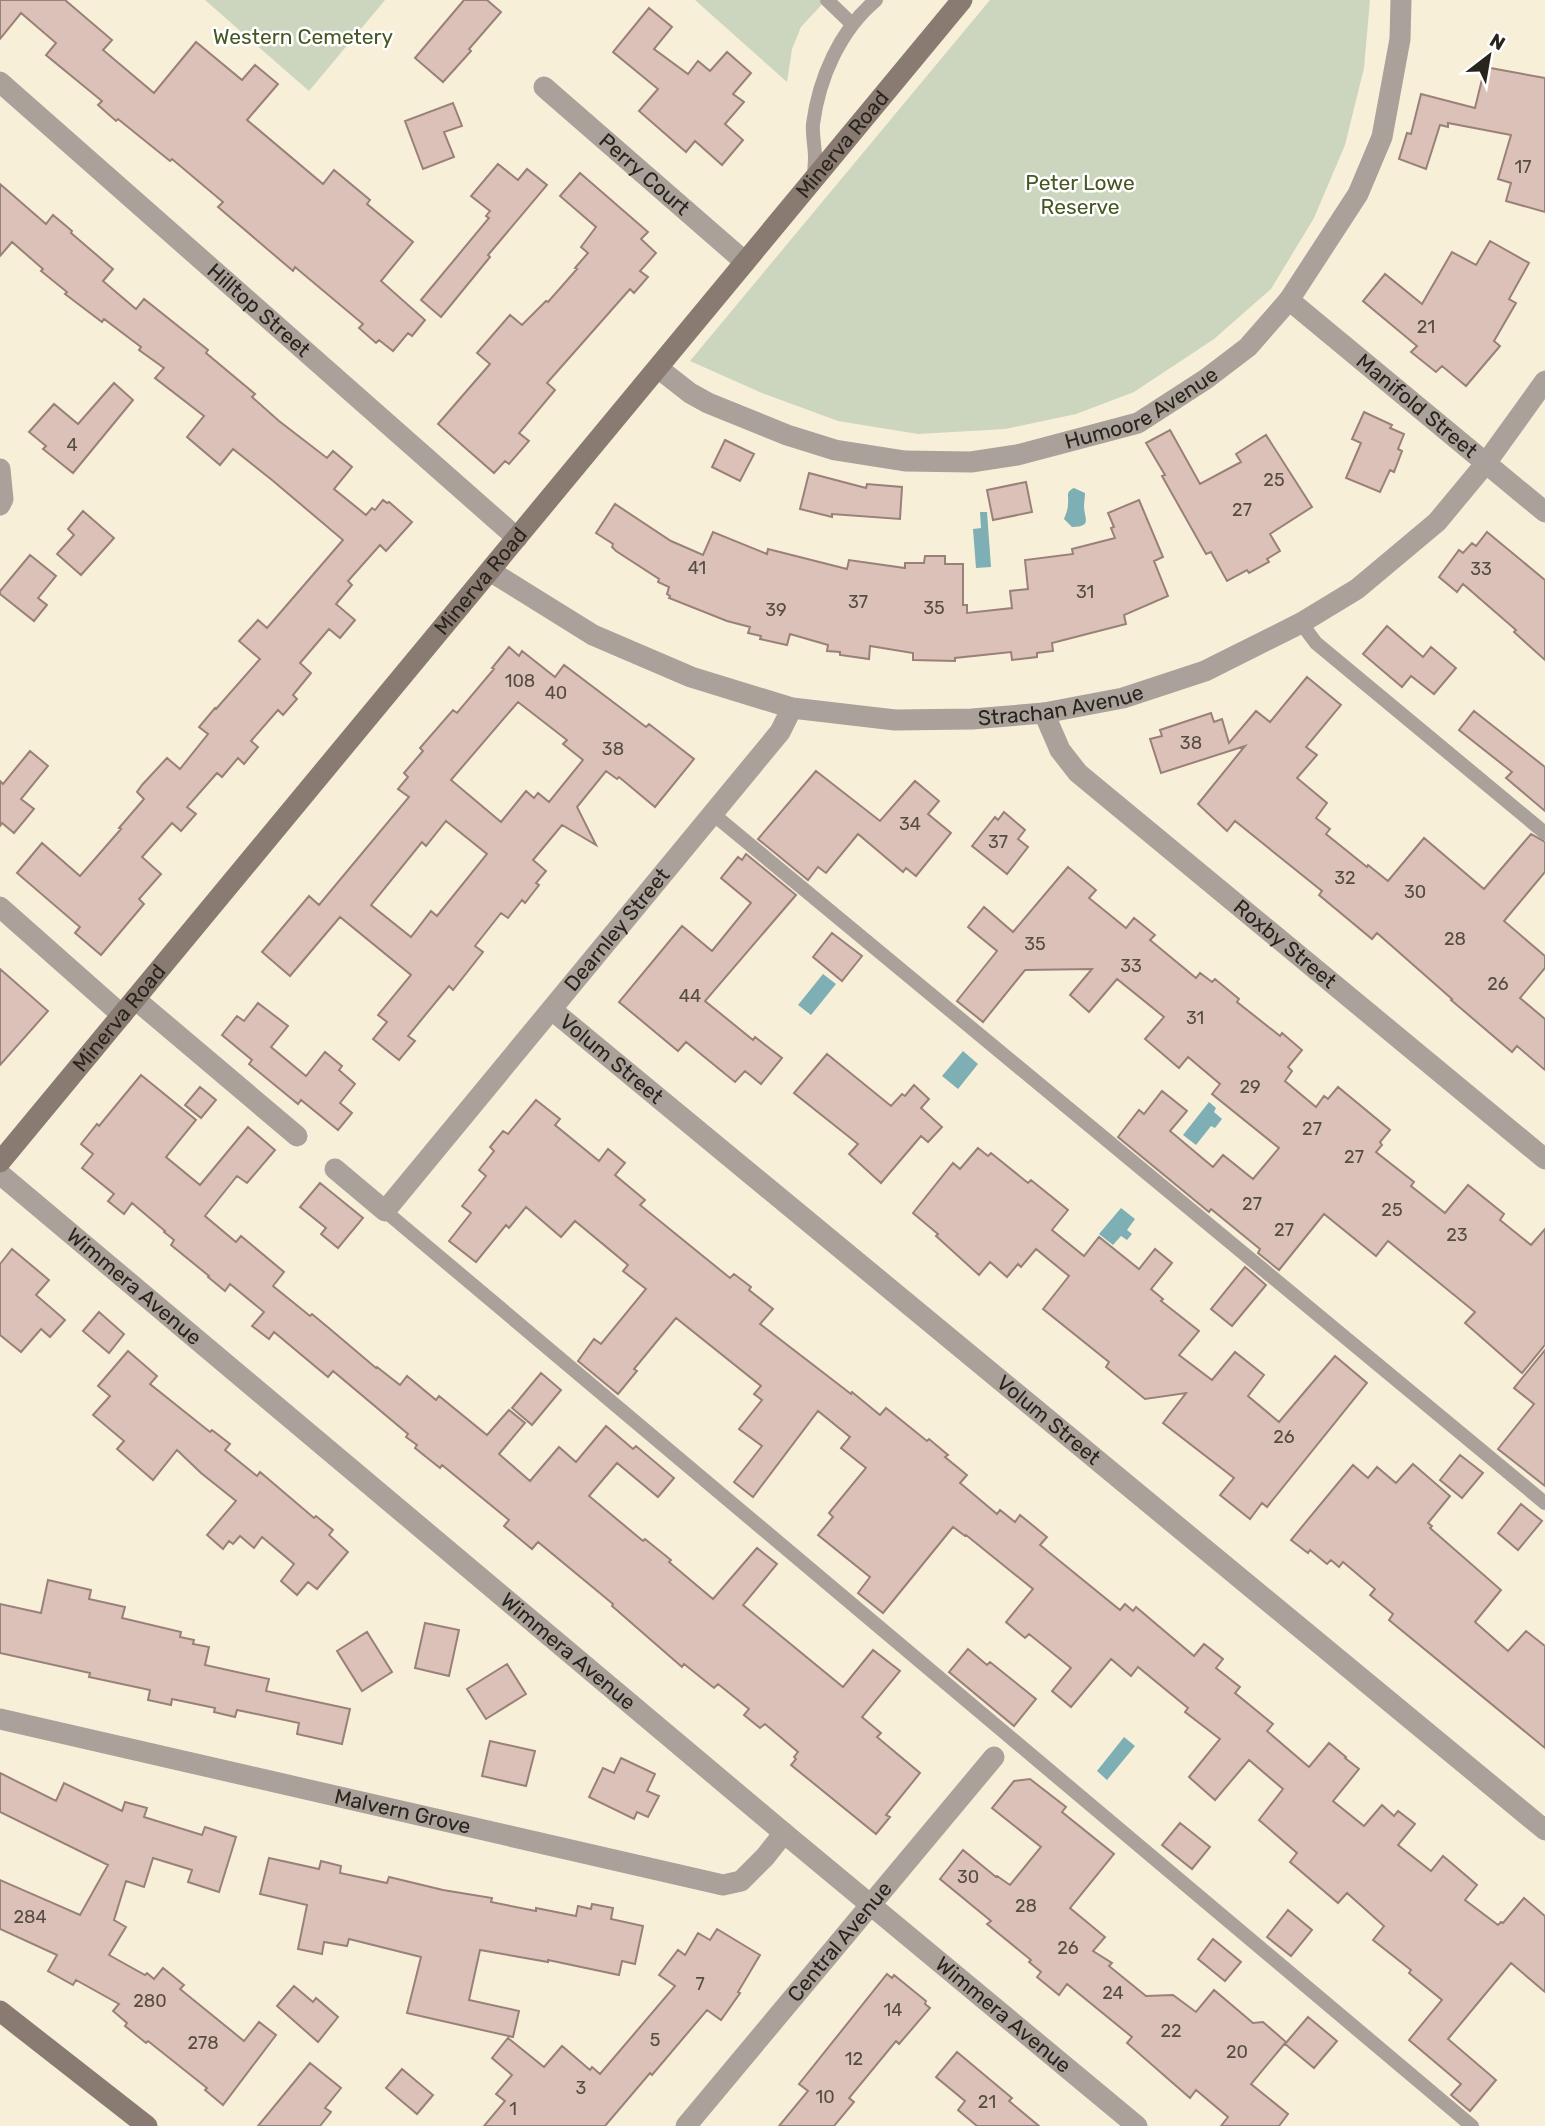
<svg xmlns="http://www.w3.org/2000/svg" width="1545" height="2126" font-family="Rubik,sans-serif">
	<rect width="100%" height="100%" fill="#f8efd8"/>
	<path fill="#ccd5be" d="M205,0H385L309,91Z
		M695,0H826L801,27L792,49L787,82Z
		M990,0H1370L1364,68L1345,145L1314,218L1271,289L1214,339L1134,392L1076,414L1005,429L918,434L838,421L762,393L690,361Z"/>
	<path fill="#7eafb4" d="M1074,488L1085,493C1085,498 1084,502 1084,506C1084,518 1093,527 1072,527L1064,519C1066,514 1068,509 1068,504C1069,496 1065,492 1074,488Z
		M980,512H987L991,567L976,568L973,529L981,528Z
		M823,974L836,984L811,1015L798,1005Z
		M963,1051L978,1064L958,1089L942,1076Z
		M1209,1102L1216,1108L1214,1112L1222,1119L1215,1128L1211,1126L1196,1145L1183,1135Z
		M1121,1208L1135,1219L1127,1230L1132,1234L1127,1240L1121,1236L1113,1245L1099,1234Z
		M1124,1737L1135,1746L1107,1780L1097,1771Z"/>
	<path fill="#dbc1b7" stroke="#998179" stroke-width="2" fill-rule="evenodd" d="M0,0H65L112,40L103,50L154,93L196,42L242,80L255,65L278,84L247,120L323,184L334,170L370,200L367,204L413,242L381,281L425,320L412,336L408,333L393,351L379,340L376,343L359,328L363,324L295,267L293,271L218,207L223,202L172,159L170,161L118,119L116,121L98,105L102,101L46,55L56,43L21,13L0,39Z
		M464,0H487L501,12L469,49L471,51L443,82L415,58Z
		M649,8L672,27L654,49L688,74L698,61L710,71L727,52L751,73L733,94L744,102L725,124L743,140L722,165L695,141L686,152L639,111L658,89L613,52Z
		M1485,67L1545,78V212L1506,201L1511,183L1498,179L1511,135L1448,123V127L1440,125L1426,169L1399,159L1407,133L1411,134L1421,94L1475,108Z
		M453,103L462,126L444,132L454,157L423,169L405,121Z
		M498,164L518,180L527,169L547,185L488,255L490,257L441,317L421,300L489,218L486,216L490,211L471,196Z
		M580,173L648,232L641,239L656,253L640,271L648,277L634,293L630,289L547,383L555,390L519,433L529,441L509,464L505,461L494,473L438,424L490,364L477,353L510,315L522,325L546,301L548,302L577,269L575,268L588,253L581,247L596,227L560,196Z
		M0,184L46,224L53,215L72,231L71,233L113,269L103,281L136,309L144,299L208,350L206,353L255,394L252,397L279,421L327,458L333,451L352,467L334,489L366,515L372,508L375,510L383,500L387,503L389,502L412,522L386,551L380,545L348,581L352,585L336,604L355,620L340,638L329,629L300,663L311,673L293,695L297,699L283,715L278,710L251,741L258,747L244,764L238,758L222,777L217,773L187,807L196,814L181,831L172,823L142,857L161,874L139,899L144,904L101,955L75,933L80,927L17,873L42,843L80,876L121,829L119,828L144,799L137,792L142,785L167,758L180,769L208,734L199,727L215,708L216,709L260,659L239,641L258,620L267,628L343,540L272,480L233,449L220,465L187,437L204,416L155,378L164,368L139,350L141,347L104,319L102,322L65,294L67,292L41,271L43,269L12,242L0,256Z
		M1490,241L1529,263L1509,299L1516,303L1494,341L1500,346L1466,386L1442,366L1436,372L1411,352L1417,346L1363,301L1385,274L1422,304L1452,252L1476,265Z
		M114,383L133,400L73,473L43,449L46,446L29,432L54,404L78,424Z
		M1364,412L1392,425L1390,428L1404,434L1398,449L1402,451L1394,472L1390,470L1380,492L1346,478L1361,443L1352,439Z
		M1170,430L1200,484L1241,462L1236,454L1266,435L1312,507L1270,534L1280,551L1267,559L1269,562L1249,573L1247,570L1227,581L1211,552L1206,554L1162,476L1165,475L1146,443Z
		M725,440L754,454L740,481L712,467Z
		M809,473L866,488L867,484L902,487L900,519L832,514V517L800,509Z
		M1026,482L1032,512L993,520L987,490Z
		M1139,500L1163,557L1154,561L1168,596L1124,615L1126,624L1052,643L1053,651L1037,653V657L1012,660L1011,652L955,658V661L913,660V653L870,646L869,659L840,655V652L827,651L828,645L790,634L787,645L760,639L761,636L748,633L750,627L727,621L669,598L670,596L667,594L669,587L658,582L659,579L616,551L612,547L613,544L596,533L615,504L671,541L703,555L713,532L767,554L768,549L847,569L849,560L905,568V563H924L925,556H945V564H963V605H967V613L1012,608L1010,591L1028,589L1025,560L1073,554L1072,549L1115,538L1111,528L1114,527L1108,513Z
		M83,511L114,538L81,575L57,554L74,535L68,529Z
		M1487,532L1545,580V660L1514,632L1516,630L1463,584L1457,592L1439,577L1459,550L1463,553L1472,543L1476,546Z
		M30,555L56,576L38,598L47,605L34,621L0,594V591Z
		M1387,626L1423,657L1431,647L1456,668L1434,694L1411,676L1402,687L1363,654Z
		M509,647L519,656L522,651L555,677L564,665L646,727L649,724L694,759L655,807L619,777L617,779L606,771L577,807L596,845L562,825L533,860L546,871L536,883L539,885L525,903L522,900L508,918L501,913L475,946L483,952L453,990L449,986L408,1036L415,1041L399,1060L373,1039L387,1022L378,1015L411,975L340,917L290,976L262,952L309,896L319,905L409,797L398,789L408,777L404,773L423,751L420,748L453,710L457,713L494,669L492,668ZM518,702L567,740L563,744L583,760L549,802L538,793L534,798L526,791L501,822L451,780ZM446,821L487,854L437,916L431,911L411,937L371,905L422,842L426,846Z
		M1307,677L1341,705L1306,747L1317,755L1297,778L1327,803L1316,818L1330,829L1326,834L1367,867L1368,865L1388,881L1424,838L1484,889L1531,834L1545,842V872L1504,921L1545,956V968L1520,998L1545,1019V1070L1517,1046L1512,1052L1451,1000L1452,999L1377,933L1372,939L1319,895L1322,891L1235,821L1227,831L1198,804L1245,746L1161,773L1150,739L1162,736L1160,730L1211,713L1214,722L1222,719L1229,743L1256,711L1270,722Z
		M1474,711L1545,767V811L1506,778L1512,772L1459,730Z
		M30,751L48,766L21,799L34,809L14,833L2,823L0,826V781L3,784Z
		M816,771L880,821L915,781L939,801L928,814L951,833L916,876L906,868L903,872L858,834L826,873L818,867L808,880L758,839Z
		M1004,812L1025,830L1018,839L1028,847L1007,874L972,846L995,817L998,820Z
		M746,854L796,895L705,1001L753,1040L755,1037L782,1058L761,1084L745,1071L735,1082L686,1042L678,1051L619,1002L682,926L712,951L751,903L721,878L738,857L742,860Z
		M1068,867L1096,890L1089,898L1126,928L1134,918L1155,935L1150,940L1196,978L1200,973L1212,982L1215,979L1239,999L1237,1002L1280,1036L1282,1033L1302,1050L1288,1067L1292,1071L1285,1081L1316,1107L1324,1096L1328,1099L1338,1087L1390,1130L1380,1142L1382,1145L1376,1152L1414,1182L1411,1186L1445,1213L1468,1185L1504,1214L1500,1220L1531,1245L1545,1229V1345L1522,1373L1465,1323L1475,1312L1388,1241L1376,1256L1324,1214L1279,1270L1258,1253L1260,1249L1211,1209L1209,1212L1118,1137L1139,1110L1144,1114L1162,1091L1187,1111L1170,1131L1213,1167L1223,1155L1253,1179L1279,1148L1212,1094L1220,1084L1188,1057L1179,1068L1145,1039L1164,1017L1117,979L1089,1012L1070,995L1092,969L1025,970L983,1022L957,1001L997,951L968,927L984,907L1013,932Z
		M832,933L862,956L842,981L813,957Z
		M0,969L48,1011L0,1065Z
		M258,1003L288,1026L271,1047L306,1076L325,1052L342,1066L339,1070L355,1084L340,1103L352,1113L338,1130L301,1100L298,1104L249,1064L252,1060L222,1035L237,1016L244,1021Z
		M827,1054L891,1106L902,1094L905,1096L914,1085L929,1099L921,1108L942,1127L928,1142L921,1136L881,1183L849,1154L858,1144L794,1093Z
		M141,1075L196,1120L166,1157L200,1185L248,1127L275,1150L247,1183L237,1176L205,1216L236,1242L241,1236L284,1272L273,1286L310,1316L312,1314L330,1329L376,1368L377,1367L400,1385L407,1376L436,1400L439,1396L487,1435L509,1410L525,1423L499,1454L530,1481L559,1447L576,1462L606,1426L633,1449L636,1446L674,1478L658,1497L617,1463L589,1496L643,1541L645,1539L671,1560L669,1562L713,1599L757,1548L777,1564L743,1605L843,1687L873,1650L900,1671L862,1717L881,1733L877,1737L920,1773L886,1815L890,1817L876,1834L791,1765L796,1759L794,1757L798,1752L765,1724L760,1728L744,1715L749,1709L718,1684L714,1688L684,1664L682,1667L612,1606L613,1604L538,1542L532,1549L504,1526L509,1520L442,1465L440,1468L415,1448L417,1445L406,1437L408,1434L333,1371L328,1377L274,1332L269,1339L252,1326L264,1312L230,1284L225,1291L208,1277L209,1276L171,1245L174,1240L164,1232L165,1231L132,1203L124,1214L108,1201L114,1194L82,1168L93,1154L81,1144L97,1124L99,1126Z
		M200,1087L216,1100L201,1118L185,1105Z
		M536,1100L560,1119L555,1125L599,1161L608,1149L625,1163L615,1175L645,1200L640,1205L730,1278L734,1274L751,1287L749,1290L773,1309L760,1324L851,1394L852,1392L880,1415L886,1408L927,1441L929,1439L948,1455L945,1457L967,1475L960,1483L997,1514L1000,1510L1015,1522L1020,1515L1047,1537L1040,1545L1120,1610L1125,1604L1133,1611L1136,1607L1194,1656L1204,1644L1223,1659L1216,1668L1240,1687L1235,1693L1273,1724L1267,1731L1309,1767L1329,1743L1346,1757L1345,1758L1359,1769L1333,1801L1364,1826L1382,1805L1394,1816L1398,1811L1415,1824L1398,1845L1431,1871L1443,1856L1477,1885L1465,1900L1498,1925L1501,1922L1503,1923L1524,1898L1545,1916V1992L1511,1963L1448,2039L1496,2080L1470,2111L1451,2095L1461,2084L1409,2040L1442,2000L1409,1973L1411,1970L1373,1940L1384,1926L1347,1893L1338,1903L1290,1862L1297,1853L1259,1820L1283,1789L1249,1760L1215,1800L1189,1777L1220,1739L1185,1712L1188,1708L1138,1667L1131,1676L1111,1659L1071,1707L1052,1691L1071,1668L1029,1634L1025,1638L1006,1622L1033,1589L966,1535L965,1536L953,1527L883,1613L858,1593L870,1577L818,1535L833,1517L829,1513L866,1468L841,1448L850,1437L818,1411L753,1497L734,1482L762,1446L739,1429L762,1400L754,1394L761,1386L676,1318L634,1369L637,1371L618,1394L578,1361L594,1339L601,1344L646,1289L623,1271L628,1265L575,1221L561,1237L526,1207L509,1228L506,1225L476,1262L449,1241L471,1213L462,1206L486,1176L479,1170L494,1151L490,1147L503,1131L508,1134Z
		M978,1148L988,1156L991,1153L1028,1183L1031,1180L1068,1210L1052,1230L1084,1256L1099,1237L1139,1269L1155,1249L1172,1263L1151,1289L1163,1299L1161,1301L1199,1331L1179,1355L1212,1380L1235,1352L1264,1375L1248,1396L1279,1422L1335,1356L1367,1383L1267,1507L1262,1503L1250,1519L1220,1495L1234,1478L1163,1423L1186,1393L1145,1399L1106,1367L1109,1362L1043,1309L1069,1276L1036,1249L1021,1267L1018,1264L1007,1277L990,1262L979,1275L936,1236L938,1234L913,1213L953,1163L960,1169Z
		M320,1183L363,1218L338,1248L321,1234L326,1228L300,1207Z
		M12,1249L49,1280L36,1295L65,1320L50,1337L41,1329L21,1352L0,1335V1264Z
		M1245,1267L1266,1285L1232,1326L1211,1309Z
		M99,1312L124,1334L109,1353L83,1331Z
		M1545,1350V1486L1498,1449L1534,1404L1514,1388Z
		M128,1351L157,1376L150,1384L210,1432L212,1430L230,1444L225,1450L257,1476L260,1472L314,1518L316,1516L333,1530L329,1535L348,1552L317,1589L308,1582L297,1595L281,1581L294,1564L262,1537L254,1548L240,1536L233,1544L229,1541L223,1549L207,1535L236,1501L201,1473L177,1450L153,1480L117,1449L124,1441L93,1415L110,1396L98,1386Z
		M541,1373L561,1390L532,1425L512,1408Z
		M1460,1455L1483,1473L1462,1498L1440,1480Z
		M1413,1464L1450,1496L1428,1523L1432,1526L1430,1528L1501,1590L1475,1622L1508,1651L1526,1631L1545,1646V1748L1389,1620L1393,1614L1370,1595L1375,1589L1343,1562L1339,1567L1331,1560L1327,1564L1310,1550L1308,1553L1291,1540L1353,1465L1368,1478L1377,1467L1396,1483Z
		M1521,1504L1542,1521L1518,1550L1498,1533Z
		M48,1580L91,1590L89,1599L125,1607L122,1618L181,1632L180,1637L194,1640L193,1644L209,1647L205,1665L269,1679L266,1691L350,1709L342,1744L297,1734L299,1723L237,1710L235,1717L214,1712L215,1708L172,1699L171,1705L148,1700L150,1690L89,1677L90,1673L0,1653V1604L41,1613Z
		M425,1623L459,1630L449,1676L415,1668Z
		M367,1632L392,1672L362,1691L337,1651Z
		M968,1649L987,1665L990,1662L1036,1699L1014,1726L949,1672Z
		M507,1664L526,1694L486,1719L467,1689Z
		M490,1741L535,1751L526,1786L482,1776Z
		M621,1758L655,1774L647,1791L659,1796L648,1817L637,1812L634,1819L589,1797L603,1768L614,1773Z
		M0,1773L56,1801L64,1783L122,1811L125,1802L147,1808L144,1817L202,1835L205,1827L236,1837L219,1892L188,1882L192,1870L153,1858L144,1887L126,1881L114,1920L126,1927L109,1955L145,1975L147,1973L154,1979L163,1968L184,1985L180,1989L244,2041L259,2022L276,2035L223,2105L205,2090L207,2088L148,2041L146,2043L125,2026L127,2023L113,2011L119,2004L76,1980L73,1985L48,1971L57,1955L0,1929V1880L80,1915L108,1865L0,1812Z
		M1030,1779L1066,1807L1062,1812L1114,1854L1070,1908L1105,1937L1093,1951L1112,1963L1109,1966L1146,1996L1173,1995L1196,2012L1214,1990L1253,2023L1263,2022L1286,2042L1251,2084L1288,2114L1279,2126H1221L1228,2117L1196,2090L1190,2098L1127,2043L1132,2037L1067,1984L1059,1995L1037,1977L1041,1972L1029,1962L1031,1960L987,1924L991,1921L940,1879L963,1850L996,1877L997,1876L1010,1885L1041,1847L992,1808L1014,1781Z
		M1180,1823L1210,1847L1192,1869L1162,1845Z
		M269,1858L319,1869L321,1861L341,1866L340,1873L387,1883L389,1877L443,1890L492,1898L491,1902L536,1911V1908L576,1916L578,1906L591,1909L592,1904L613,1908L611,1919L643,1926L635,1964L622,1961L619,1975L548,1960V1962L480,1950L469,2000L519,2011L513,2037L407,2013L421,1957L349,1939L347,1946L324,1942L322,1954L298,1949L307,1905L260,1894Z
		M1288,1910L1312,1930L1291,1956L1267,1937Z
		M717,1929L760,1955L738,1992L740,1993L721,2020L707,2010L652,2075L650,2073L605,2126H484L505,2101L496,2094L512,2075L492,2058L508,2038L544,2067L562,2046L590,2070L592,2067L600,2074L675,1986L659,1975L678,1950L685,1955L698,1933L710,1940Z
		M1213,1939L1241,1962L1225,1981L1198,1959Z
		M887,1974L892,1978L894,1975L926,2001L925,2004L930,2008L899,2044L896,2041L849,2098L854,2102L834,2126H779L808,2091L799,2084Z
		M294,1986L313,2002L316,1998L338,2017L318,2042L277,2006Z
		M1308,2017L1337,2041L1314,2068L1285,2044Z
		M957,2052L1012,2098L1009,2101L1039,2126H977L958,2110L965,2101L936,2077Z
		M310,2063L341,2088L325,2108L331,2112L320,2126H258Z
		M402,2069L433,2095L417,2114L386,2088Z"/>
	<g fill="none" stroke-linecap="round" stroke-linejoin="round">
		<path stroke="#aaa19a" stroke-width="14" d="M827,0L851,23
			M814,178C814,171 815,164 815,157C815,146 812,135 813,124C819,78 840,30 876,0
			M1301,623L1316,643L1545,833
			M713,814L1545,1503
			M385,1211L1472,2126"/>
		<g stroke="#aaa19a" stroke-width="21">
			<path id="s1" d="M0,82L517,538"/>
			<path id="s2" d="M544,87L745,262"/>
			<path id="s3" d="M1289,300L1545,512"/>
			<path id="s4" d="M658,368L690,393L708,403L787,435L835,450L905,461L971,462L1017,455L1138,423L1206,379L1248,347L1289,300L1358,194L1382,137L1400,39L1401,0"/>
			<path d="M0,469L3,499L0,505"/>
			<path id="s5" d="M490,571L593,635L691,677L792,708L895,720L972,719L1044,713L1123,698L1205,671L1301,623L1357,589L1437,522L1486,463L1545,381"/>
			<path id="s6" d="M1044,713L1060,750L1078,773L1545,1159"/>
			<path d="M0,907L122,1015"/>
			<path d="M135,999L297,1136"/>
			<path id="s7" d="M552,1010L1545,1830"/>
			<path id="s8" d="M335,1169L385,1211L780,732L792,708"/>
			<path id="s9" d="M0,1174L784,1833L1137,2126"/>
			<path id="s10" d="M0,1719L723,1885L741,1881L765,1857L784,1833"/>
			<path id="s11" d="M686,2126L994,1757"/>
		</g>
		<g stroke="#897b72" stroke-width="21">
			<path id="s12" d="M0,1162L962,0"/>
			<path d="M0,2011L147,2126"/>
		</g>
	</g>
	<g text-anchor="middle" stroke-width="5" stroke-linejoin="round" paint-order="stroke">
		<g font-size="18" fill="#554c43">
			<text x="1523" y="173">17</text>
			<text x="1426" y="333">21</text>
			<text x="72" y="451">4</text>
			<text x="1274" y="486">25</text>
			<text x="1242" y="516">27</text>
			<text x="697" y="574">41</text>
			<text x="1481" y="575">33</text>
			<text x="1085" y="598">31</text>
			<text x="858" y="608">37</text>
			<text x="934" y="614">35</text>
			<text x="776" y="616">39</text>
			<text x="520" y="687">108</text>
			<text x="556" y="699">40</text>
			<text x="1191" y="749">38</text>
			<text x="613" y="755">38</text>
			<text x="910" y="830">34</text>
			<text x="998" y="848">37</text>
			<text x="1345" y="884">32</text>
			<text x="1415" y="898">30</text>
			<text x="1455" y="945">28</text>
			<text x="1035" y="950">35</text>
			<text x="1131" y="972">33</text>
			<text x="1498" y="990">26</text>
			<text x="690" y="1002">44</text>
			<text x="1195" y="1024">31</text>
			<text x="1250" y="1093">29</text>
			<text x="1312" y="1135">27</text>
			<text x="1354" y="1163">27</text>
			<text x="1252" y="1210">27</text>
			<text x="1392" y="1216">25</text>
			<text x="1284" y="1236">27</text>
			<text x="1457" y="1241">23</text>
			<text x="1284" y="1443">26</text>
			<text x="968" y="1883">30</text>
			<text x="1026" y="1912">28</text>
			<text x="30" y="1923">284</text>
			<text x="1068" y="1954">26</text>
			<text x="700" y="1990">7</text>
			<text x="1113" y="1999">24</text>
			<text x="150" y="2007">280</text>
			<text x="893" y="2016">14</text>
			<text x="1171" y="2037">22</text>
			<text x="655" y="2046">5</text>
			<text x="203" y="2049">278</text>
			<text x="1237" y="2058">20</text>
			<text x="854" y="2065">12</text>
			<text x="581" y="2094">3</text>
			<text x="825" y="2103">10</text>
			<text x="987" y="2108">21</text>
			<text x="513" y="2115">1</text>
		</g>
		<g font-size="21" fill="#465821" stroke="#fff">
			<text x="303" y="44">Western Cemetery</text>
			<text x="1080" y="190">Peter Lowe<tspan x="1080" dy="24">Reserve</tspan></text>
		</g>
		<g font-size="21" fill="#28251c" stroke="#fff">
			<text dy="7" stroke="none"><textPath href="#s12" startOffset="1321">Minerva Road</textPath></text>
			<text dy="7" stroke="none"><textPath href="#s2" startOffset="133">Perry Court</textPath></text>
			<text dy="7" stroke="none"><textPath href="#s1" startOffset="345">Hilltop Street</textPath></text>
			<text dy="7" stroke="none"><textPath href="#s4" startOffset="514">Humoore Avenue</textPath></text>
			<text dy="7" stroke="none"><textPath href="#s3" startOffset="166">Manifold Street</textPath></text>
			<text dy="7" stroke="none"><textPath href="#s12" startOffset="754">Minerva Road</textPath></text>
			<text dy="7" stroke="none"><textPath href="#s5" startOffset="604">Strachan Avenue</textPath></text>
			<text dy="7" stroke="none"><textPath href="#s8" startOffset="430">Dearnley Street</textPath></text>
			<text dy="7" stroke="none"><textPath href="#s6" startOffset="338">Roxby Street</textPath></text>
			<text dy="7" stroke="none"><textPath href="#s12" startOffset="187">Minerva Road</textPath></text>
			<text dy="7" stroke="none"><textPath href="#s7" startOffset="77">Volum Street</textPath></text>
			<text dy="7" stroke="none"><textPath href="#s9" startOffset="175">Wimmera Avenue</textPath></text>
			<text dy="7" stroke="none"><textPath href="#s7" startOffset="644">Volum Street</textPath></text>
			<text dy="7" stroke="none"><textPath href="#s9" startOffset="742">Wimmera Avenue</textPath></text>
			<text dy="7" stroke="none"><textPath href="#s10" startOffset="413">Malvern Grove</textPath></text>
			<text dy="7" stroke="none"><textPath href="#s11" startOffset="240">Central Avenue</textPath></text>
			<text dy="7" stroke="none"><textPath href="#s9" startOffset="1309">Wimmera Avenue</textPath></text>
		</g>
	</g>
	<g transform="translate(1489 56) rotate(31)" stroke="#ffffff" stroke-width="5" paint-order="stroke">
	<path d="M0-5L12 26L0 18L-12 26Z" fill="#28251c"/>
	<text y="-10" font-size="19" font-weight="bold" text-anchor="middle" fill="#28251c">N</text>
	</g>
</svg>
